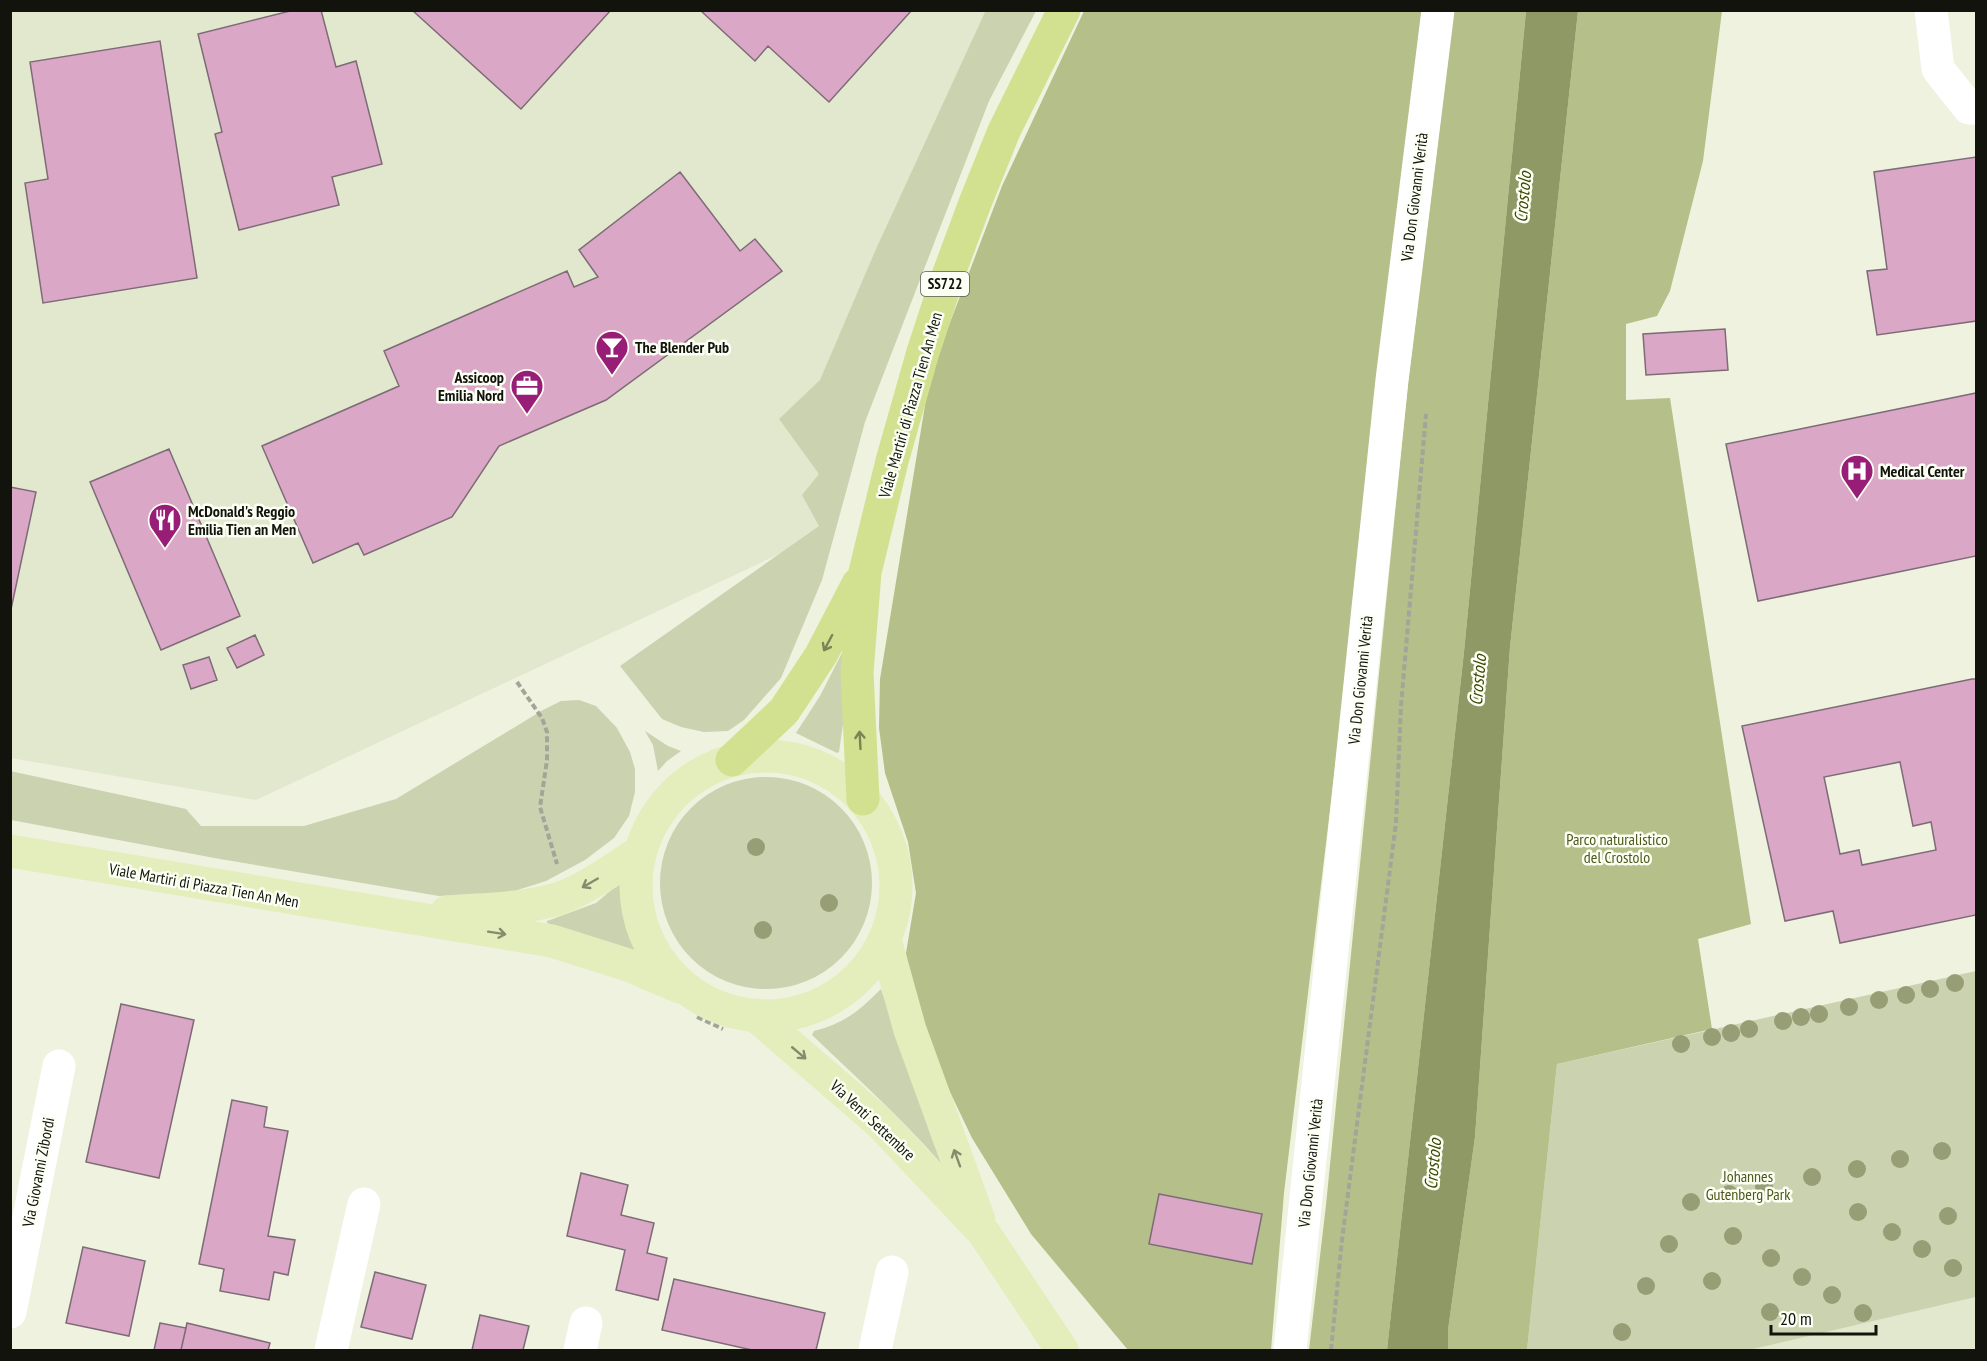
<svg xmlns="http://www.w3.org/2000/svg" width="1987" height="1361" font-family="'PT Sans Narrow',sans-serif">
	<rect width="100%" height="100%" fill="#eef2df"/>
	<path fill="#e2e8cd" d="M10,11H1006L826,532L256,800L11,758Z
		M1976,1297V1350H1749Z"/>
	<path fill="#cad2b0" d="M986,10L1036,11L989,101L865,422L822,580L781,678L744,720L728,731L704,732L681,727L662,719L620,666L819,526L802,495L819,474L779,419L820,380L876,249Z
		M847,643L845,710L839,752L837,753L796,733L820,696Z
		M579,700L596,706L617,728L630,752L635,769V792L629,816L614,838L585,860L546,881L508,893L439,896L220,859L11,820L10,771L186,809L201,826H304L396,799L543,710L561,701Z
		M645,731L668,746L681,751L667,761L658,771L653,745Z
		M660 883a106 106 0 1 1 212 0a106 106 0 1 1-212 0Z
		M622,881L628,926L642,954L547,923V921L596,903Z
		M1976,971V1297L1749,1350H1527L1557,1064Z
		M881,989L926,1117L960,1186C916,1131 863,1084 812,1035L814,1031C845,1023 859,1011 881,989Z"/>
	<path fill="#b5bf89" d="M1084,11H1426L1284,1193L1271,1350H1128L1031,1234L972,1138L938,1067L914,1006L906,953L916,893L908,842L885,773L879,728L880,679L930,375L1002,186Z
		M1454,11H1526L1464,652L1387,1350H1309L1326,1205L1408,383Z
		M1578,11H1722L1703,161L1670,291L1657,316L1626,324V400L1670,398L1751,924L1698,939L1712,1029L1557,1064L1527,1350H1448V1330L1475,1137L1510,647Z"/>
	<path fill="#8f9965" d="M1526,11H1578L1510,647L1475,1137L1448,1330V1350H1387L1464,652Z"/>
	<path fill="#dba7c7" stroke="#7d6c76" stroke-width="1.5" fill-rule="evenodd" d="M294,10H321L336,67L356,61L382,164L332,177L339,205L239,230L215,134L222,132L198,34Z
		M412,10H611L521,109Z
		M700,10H912L829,102L768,46L755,61Z
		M160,41L197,278L43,303L25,183L48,179L30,62Z
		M1976,157V321L1877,335L1867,271L1887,269L1874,172Z
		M680,172L740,251L755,239L782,271L606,400L499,446L452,517L364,555L358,543L313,563L262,446L399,386L384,351L567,271L574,287L598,277L579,250Z
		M1725,329L1728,370L1646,375L1643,334Z
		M1976,393V556L1758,601L1726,444Z
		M169,449L240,616L161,650L90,482Z
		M10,487L36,492L10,614Z
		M255,635L264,655L237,668L227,648Z
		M209,657L217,680L191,689L183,665Z
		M1972,679H1976V915L1840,943L1833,911L1785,921L1742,726ZM1900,762L1913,826L1931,822L1936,850L1862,865L1859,850L1840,854L1824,777Z
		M121,1004L194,1020L159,1178L86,1162Z
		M232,1100L267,1107L264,1127L288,1131L268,1236L295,1240L288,1275L274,1272L269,1300L220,1291L224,1269L199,1264Z
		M581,1173L628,1185L621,1215L654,1223L647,1253L667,1258L658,1300L616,1290L625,1250L567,1236Z
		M1159,1194L1262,1214L1252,1264L1149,1244Z
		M83,1247L145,1261L129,1336L66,1323Z
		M375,1272L426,1285L412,1339L361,1327Z
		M674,1279L825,1313L816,1350H752L662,1330Z
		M480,1315L529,1326L523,1350H472Z
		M160,1323L186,1328L181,1350H154Z
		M187,1323L270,1343L268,1350H181Z"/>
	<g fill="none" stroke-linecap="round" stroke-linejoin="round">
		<path stroke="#a2a597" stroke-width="4" stroke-dasharray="6 3" stroke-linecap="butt" d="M517,682L542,718L547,732V760L540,807L557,864
			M697,1017L723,1029
			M1331,1350L1342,1240L1396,823L1401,706L1426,414"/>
		<path stroke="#fff" stroke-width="33" d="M1931,10L1938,69L1969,108H1976
			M10,1312L59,1066
			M331,1350L364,1204
			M580,1350L586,1323
			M875,1350L892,1272
			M1290,1350L1392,380L1438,10"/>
		<path stroke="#e4edbc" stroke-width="33" d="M636 886a130 130 0 1 1 260 0a130 130 0 1 1-260 0Z
			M10,851L552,941L628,965L680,987
			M447,912C482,909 531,909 563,897C591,886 615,868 640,852
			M885,940L910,1030L979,1220
			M755,1015L879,1122L984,1233L1062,1350"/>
		<path stroke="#d2e190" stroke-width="33" d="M732,760L784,711L821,655L858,584
			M863,799L857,672L865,572L892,461L923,352L949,273L975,203L1004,131L1064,10"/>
	</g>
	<g fill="#979d74">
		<circle cx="756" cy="847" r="9"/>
		<circle cx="829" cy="903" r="9"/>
		<circle cx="763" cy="930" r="9"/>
		<circle cx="1955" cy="983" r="9"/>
		<circle cx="1930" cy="989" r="9"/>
		<circle cx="1906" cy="995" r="9"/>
		<circle cx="1879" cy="1000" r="9"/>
		<circle cx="1849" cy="1007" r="9"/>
		<circle cx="1819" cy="1014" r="9"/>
		<circle cx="1801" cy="1017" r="9"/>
		<circle cx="1783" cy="1021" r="9"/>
		<circle cx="1749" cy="1029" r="9"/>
		<circle cx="1731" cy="1033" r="9"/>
		<circle cx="1712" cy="1037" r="9"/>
		<circle cx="1681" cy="1044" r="9"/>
		<circle cx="1942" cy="1151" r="9"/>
		<circle cx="1900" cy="1159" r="9"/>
		<circle cx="1857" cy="1169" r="9"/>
		<circle cx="1812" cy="1177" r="9"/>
		<circle cx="1764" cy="1187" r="9"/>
		<circle cx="1729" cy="1194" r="9"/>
		<circle cx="1691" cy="1202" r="9"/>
		<circle cx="1858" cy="1212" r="9"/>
		<circle cx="1948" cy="1216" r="9"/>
		<circle cx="1892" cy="1232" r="9"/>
		<circle cx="1733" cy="1236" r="9"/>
		<circle cx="1669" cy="1244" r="9"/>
		<circle cx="1922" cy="1249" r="9"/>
		<circle cx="1771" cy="1258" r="9"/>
		<circle cx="1953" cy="1268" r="9"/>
		<circle cx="1802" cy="1277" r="9"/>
		<circle cx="1712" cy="1281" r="9"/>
		<circle cx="1646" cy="1286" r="9"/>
		<circle cx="1832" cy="1295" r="9"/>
		<circle cx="1770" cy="1312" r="9"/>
		<circle cx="1863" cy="1313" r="9"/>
		<circle cx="1622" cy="1332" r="9"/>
	</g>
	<defs><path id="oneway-shaft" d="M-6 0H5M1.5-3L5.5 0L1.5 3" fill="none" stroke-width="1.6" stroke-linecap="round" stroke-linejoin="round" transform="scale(1.5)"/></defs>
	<g stroke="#7c8455">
		<use href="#oneway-shaft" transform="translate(828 643) rotate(118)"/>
		<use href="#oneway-shaft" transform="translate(860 740) rotate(-93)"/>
	</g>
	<g stroke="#868b6d">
		<use href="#oneway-shaft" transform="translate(590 883) rotate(150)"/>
		<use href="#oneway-shaft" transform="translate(497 933) rotate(9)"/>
		<use href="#oneway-shaft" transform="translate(799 1053) rotate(40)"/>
		<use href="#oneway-shaft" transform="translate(957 1158) rotate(-110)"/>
	</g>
	<defs>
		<g id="bar-pin" transform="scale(1.725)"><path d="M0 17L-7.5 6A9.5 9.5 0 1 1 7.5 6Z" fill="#971d77" stroke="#fcfff3"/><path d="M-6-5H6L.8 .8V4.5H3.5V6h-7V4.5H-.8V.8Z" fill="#fff"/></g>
		<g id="office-pin" transform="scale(1.725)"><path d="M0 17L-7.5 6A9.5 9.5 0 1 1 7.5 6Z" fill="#971d77" stroke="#fcfff3"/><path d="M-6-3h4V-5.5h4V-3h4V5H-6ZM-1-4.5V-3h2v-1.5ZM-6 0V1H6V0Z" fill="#fff"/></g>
		<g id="hospital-pin" transform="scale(1.725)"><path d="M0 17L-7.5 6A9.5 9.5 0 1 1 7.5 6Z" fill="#971d77" stroke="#fcfff3"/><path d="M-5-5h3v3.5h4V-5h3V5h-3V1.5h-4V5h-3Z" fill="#fff"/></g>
		<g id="restaurant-pin" transform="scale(1.725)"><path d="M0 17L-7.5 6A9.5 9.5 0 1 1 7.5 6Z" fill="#971d77" stroke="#fcfff3"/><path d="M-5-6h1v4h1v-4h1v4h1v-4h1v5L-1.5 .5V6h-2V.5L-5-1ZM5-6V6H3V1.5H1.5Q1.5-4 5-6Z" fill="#fff"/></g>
	</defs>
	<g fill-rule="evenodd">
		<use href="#bar-pin" x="612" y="347"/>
		<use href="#office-pin" x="527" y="386"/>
		<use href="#hospital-pin" x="1857" y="471"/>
		<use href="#restaurant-pin" x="165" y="520"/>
	</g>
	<g text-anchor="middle" stroke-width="5" stroke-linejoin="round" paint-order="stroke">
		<rect fill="#fcfff3" stroke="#585a52" stroke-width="1.5" x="921" y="272" width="48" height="24" rx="4.5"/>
		<g font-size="15" font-weight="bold" fill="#12130d">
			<text x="945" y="289">SS722</text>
		</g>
		<g font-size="16" fill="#12130d" stroke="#fcfff3">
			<text transform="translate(1414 197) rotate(-83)" y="6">Via Don Giovanni Verità</text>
			<text transform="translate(910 405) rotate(-74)" y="6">Viale Martiri di Piazza Tien An Men</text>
			<text transform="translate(1360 680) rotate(-84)" y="6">Via Don Giovanni Verità</text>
			<text transform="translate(204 885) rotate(10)" y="6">Viale Martiri di Piazza Tien An Men</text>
			<text transform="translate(873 1120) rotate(43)" y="6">Via Venti Settembre</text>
			<text transform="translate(1310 1163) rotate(-84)" y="6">Via Don Giovanni Verità</text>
			<text transform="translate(38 1172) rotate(-79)" y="6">Via Giovanni Zibordi</text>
		</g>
		<g font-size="16" font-weight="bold" fill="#12130d" stroke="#fcfff3" text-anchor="start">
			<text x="635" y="353">The Blender Pub</text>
			<text x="504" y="383" text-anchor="end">Assicoop<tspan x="504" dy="18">Emilia Nord</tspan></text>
			<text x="1880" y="477">Medical Center</text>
			<text x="188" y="517">McDonald's Reggio<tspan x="188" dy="18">Emilia Tien an Men</tspan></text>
		</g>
		<g font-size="16" fill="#4f571c" stroke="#fcfff3">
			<text x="1617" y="845">Parco naturalistico<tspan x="1617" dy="18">del Crostolo</tspan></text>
			<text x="1748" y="1182">Johannes<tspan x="1748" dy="18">Gutenberg Park</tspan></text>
		</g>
		<g font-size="18" font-style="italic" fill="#3d4504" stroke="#fcfff3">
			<text transform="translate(1523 197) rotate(-85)" y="6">Crostolo</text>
			<text transform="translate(1478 680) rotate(-85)" y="6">Crostolo</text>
			<text transform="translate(1433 1164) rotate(-85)" y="6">Crostolo</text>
		</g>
	</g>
	<rect width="1987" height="1361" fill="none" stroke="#12130d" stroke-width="24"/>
	<path d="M1771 1325v9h105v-9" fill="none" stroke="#12130d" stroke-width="3"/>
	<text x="1780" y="1325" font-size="18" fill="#12130d" stroke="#fcfff3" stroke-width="4.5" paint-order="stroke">20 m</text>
</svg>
